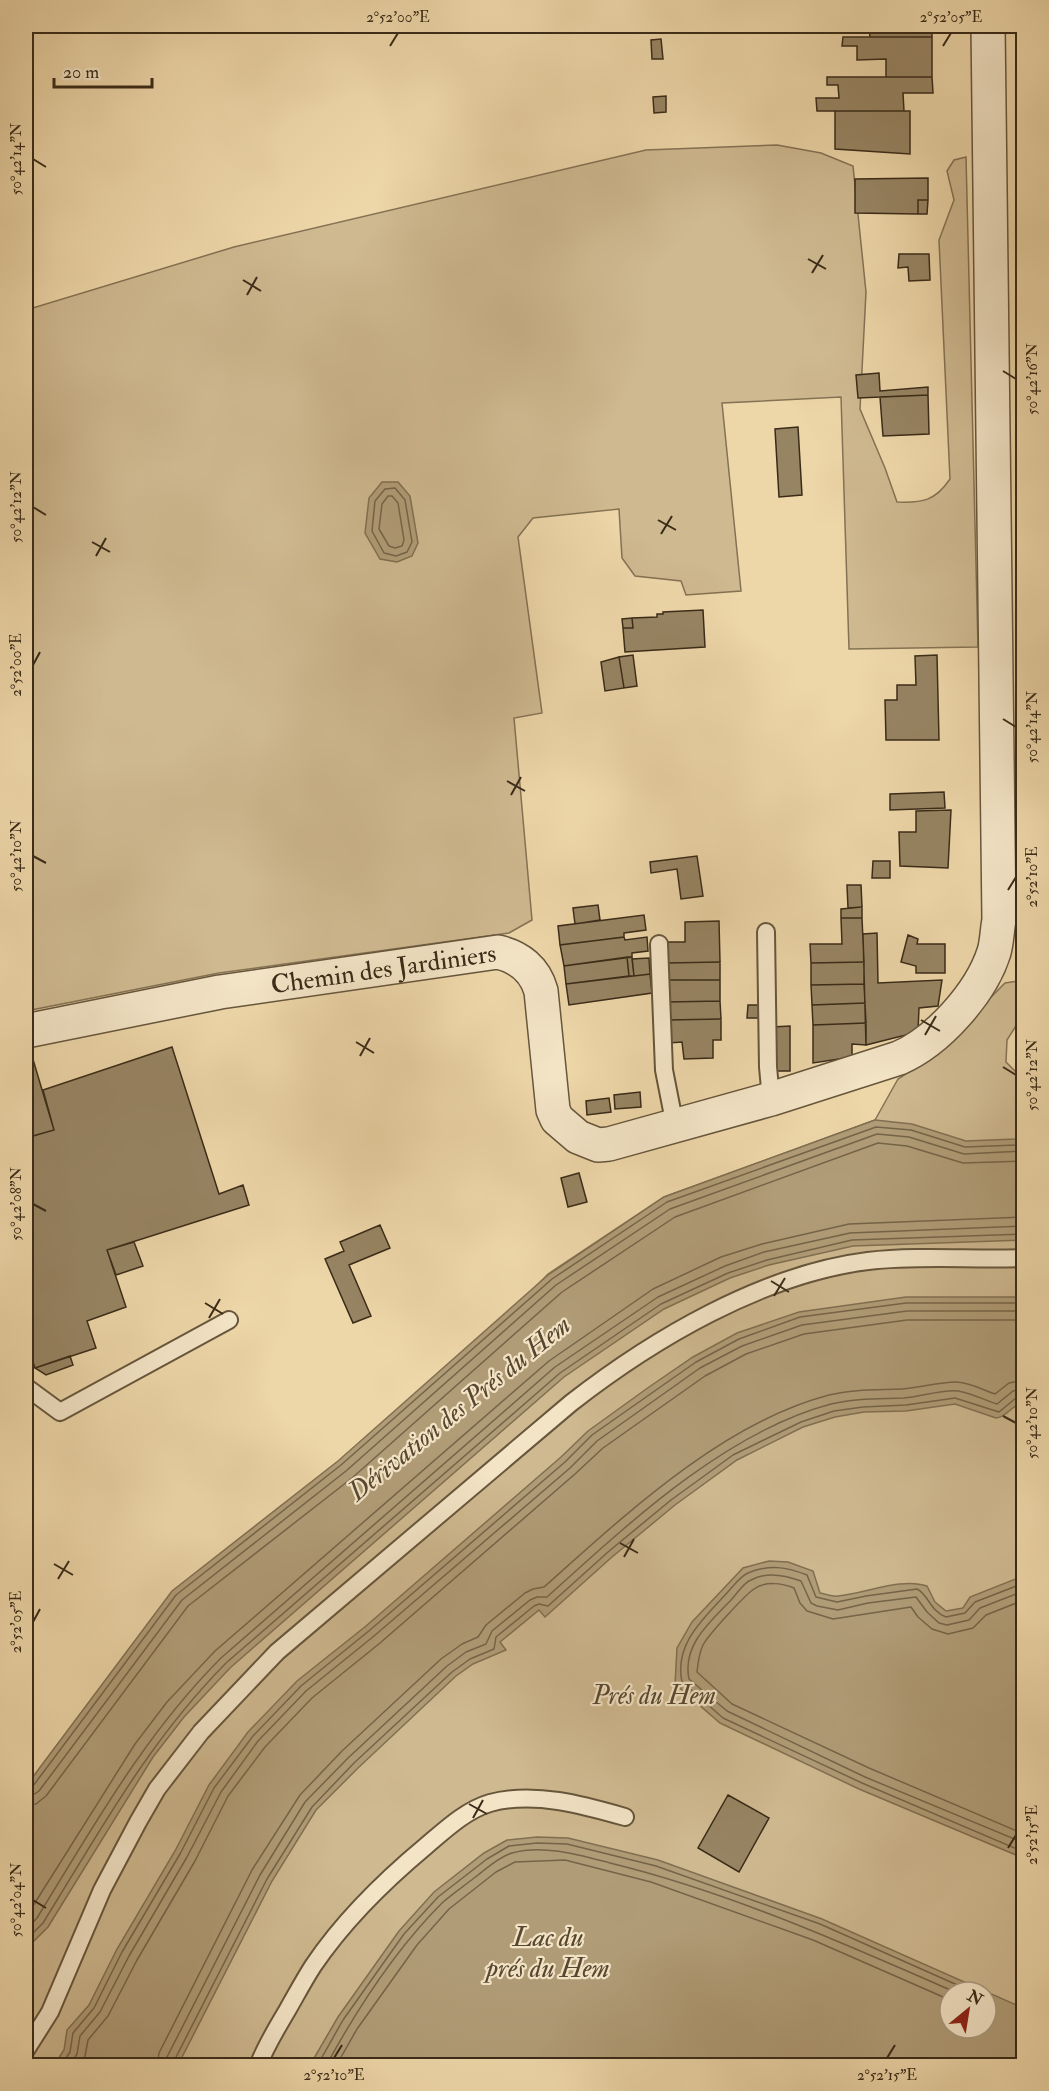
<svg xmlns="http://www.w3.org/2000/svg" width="1049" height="2091" font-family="'IM FELL Double Pica',serif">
	<rect width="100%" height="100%" fill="#edd6a8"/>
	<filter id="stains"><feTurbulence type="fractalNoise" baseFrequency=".00333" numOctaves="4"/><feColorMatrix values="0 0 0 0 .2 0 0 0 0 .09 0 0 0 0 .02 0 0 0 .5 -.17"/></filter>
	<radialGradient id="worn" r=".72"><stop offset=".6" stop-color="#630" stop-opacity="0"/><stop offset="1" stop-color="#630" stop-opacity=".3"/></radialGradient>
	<path fill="#cfb990" stroke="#847254" stroke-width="1.5" fill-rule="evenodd" d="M777,145L821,153L853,166L866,292L860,409L885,468L897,502C923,503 935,501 950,479L939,240L954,200L947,171L954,160L966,157L978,647L849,649L841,397L722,403L741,591L686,595L681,581L635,576L622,558L619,509L533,518L518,537L542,713L514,718L532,920L509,933L219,973L26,1011V310L234,247L646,150Z
		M1018,981L1019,1021L1007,1040L1006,1062L1020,1076L1024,1075L1023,2065L26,2066V1847L106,1725L548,1274L664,1197L875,1120L898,1079L932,1057L1005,983ZM950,1992H986V2028H950Z"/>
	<path fill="#b09c77" stroke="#816f51" stroke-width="1.5" fill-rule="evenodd" d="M382,482H398L410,496L418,543L412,556L397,562L380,559L365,533L369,498Z
		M875,1120L912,1124L966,1141L1016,1139L1023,1136V1240L853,1246L769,1265L730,1278L664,1309L564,1377L230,1668L184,1717L153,1757L48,1927L26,1949V1786L172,1591L338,1461L548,1275L664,1197Z
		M906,1297H1023V1403C1012,1404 1008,1417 996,1418L955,1404L906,1411L864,1412L835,1417L803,1427L737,1460L675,1505L612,1557L545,1617L539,1610L500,1642L506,1650L473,1664L456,1676L358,1768L316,1810L272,1881L178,2065H54L64,2050L67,2030L89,2005L117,1949L175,1851L209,1785L248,1732L297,1681L366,1626L561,1457L588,1431L649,1387L693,1357L737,1333L799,1312Z
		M769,1561L788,1562L813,1571L820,1593C826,1594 833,1597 838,1596C865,1594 901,1577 927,1586L935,1602L946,1611L963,1608L970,1597L1023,1576V1858L859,1789L720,1723L675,1684L677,1648L692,1622L743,1568Z
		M537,1837L568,1838L658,1860L822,1919L1023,2008V2065H310L338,2017L399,1931L434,1892L484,1853L507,1840ZM950,1992H986V2028H950Z"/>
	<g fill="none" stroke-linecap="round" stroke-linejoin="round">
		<path stroke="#756448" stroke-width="1.5" d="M395,488L405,500L412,542L407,552L396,556L384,553L372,531L375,501L385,489Z
			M388,496H392L398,503L404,540L402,546L395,548L389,546L379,529L382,504Z
			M1024,1583L975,1602L965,1613L946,1617C930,1611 928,1594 917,1589L866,1596L837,1602L816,1597L807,1575C787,1567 769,1564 748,1573C740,1576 732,1588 725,1595C702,1620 674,1645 682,1682L723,1718L862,1783L1024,1852
			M1024,1591L980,1608L969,1620L947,1625L939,1623L927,1612L916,1597L868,1603L838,1610L817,1606L811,1603L801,1581C785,1575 767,1571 751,1580C743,1583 737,1594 731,1600C710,1622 682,1645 689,1679L727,1711L865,1777L1024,1843
			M1024,1600L986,1615L973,1628L948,1634L932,1629L918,1617L911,1607L833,1619L807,1611L800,1603L794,1588C782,1583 765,1581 754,1589C744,1596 709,1634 703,1645C699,1653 698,1662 697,1672L732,1704L869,1768L1024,1834
			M26,1789L33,1786L176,1595L341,1465L552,1279L667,1202L876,1127L911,1130L965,1147L1017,1145L1024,1143
			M26,1796L33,1795L39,1791L182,1600L346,1471L556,1285L670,1209L877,1134L909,1137L964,1154L1024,1151
			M26,1805L36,1804L46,1796L188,1606L352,1478L562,1292L675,1217L878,1143L907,1146L963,1163L1024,1161
			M26,1917L135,1744L167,1702L215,1651L549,1361L653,1289L721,1257L762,1244L849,1224L1024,1217
			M26,1930L37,1918C93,1827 145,1734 221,1658L555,1367L658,1297L725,1266L764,1252L850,1233L1024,1226
			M26,1940L43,1923C100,1831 149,1741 226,1663L560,1373L661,1304L728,1273L767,1260L852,1240L1024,1234
			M61,2066L70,2052L73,2033L94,2008L122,1952L180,1854L214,1788L253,1736L301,1686L370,1630L565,1462L592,1435L696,1362L739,1339L800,1317L906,1303H1024
			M70,2066L77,2054L80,2036L100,2012L129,1956L187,1857L221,1792L258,1741L306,1691L374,1636L570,1468L597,1441L700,1368L742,1346L802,1325L907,1311H1024
			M81,2066L85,2056L88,2040L108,2016L137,1960L195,1861L228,1796L265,1747L312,1698L380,1643L575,1474L603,1448L705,1376L746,1354L804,1334L907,1320H1024
			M157,2066L159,2053L252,1870L300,1795L342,1751L441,1659L462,1644L478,1637L486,1625L525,1593L533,1589L544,1587C625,1515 722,1423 829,1395C853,1389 877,1390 902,1389C920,1388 938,1382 956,1382C969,1382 983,1390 995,1394L1009,1383L1024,1380
			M166,2066L167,2057L260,1875L305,1802L348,1758L447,1666L466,1652L486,1644L492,1631L530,1600L537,1597H547C627,1525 725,1432 831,1404C855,1398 879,1399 904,1398C920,1397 943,1389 958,1391C971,1393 984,1400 997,1404L1013,1391L1024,1389
			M173,2066L174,2061L267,1879L312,1807L354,1763L452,1672L470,1659L494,1649L496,1637L534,1606L539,1604L548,1606L608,1552L671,1500L733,1455L801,1422L834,1411L863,1407L906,1405L955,1398L999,1412L1016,1398L1024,1397
			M317,2066L343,2020L404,1934L438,1897L487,1859L509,1846L537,1843L567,1844L656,1866L820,1924L973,1992
			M326,2066C357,2009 396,1949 442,1903C452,1894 464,1886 474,1878C485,1870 498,1857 512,1853C543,1844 580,1855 610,1863C729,1892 843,1943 955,1992
			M336,2066L357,2029L417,1945L449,1909L496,1872L515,1862L565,1860L651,1882L813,1940L950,2000"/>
	</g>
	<path fill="#978463" stroke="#3a2b18" stroke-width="1.5" d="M869,26H932V37H870Z
		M843,37H932V77H886V59L857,60V46H842Z
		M661,39L663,59H652L651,40Z
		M827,77H932L933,93H903L904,111H817L816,98H839L838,85H827Z
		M666,96V112L654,113L653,97Z
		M835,111H910V154L835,149Z
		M928,178V200H918V214L855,213V179Z
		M918,200H928L927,214H918Z
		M899,254H929L930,280L909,281L908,267L898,268Z
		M879,373L880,391L928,387V395L858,398L856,375Z
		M928,395L929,434L883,436L880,397Z
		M798,427L802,495L779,497L775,429Z
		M703,610L705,647L625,652L623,628H633L632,618L657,617V614H663V612Z
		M632,618L633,628H623L622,619Z
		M633,655L637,686L624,688L619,657Z
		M937,655L939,740H886L885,700H897V685H916L915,656Z
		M619,657L624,688L605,691L601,662Z
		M944,792L945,808L890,810V794Z
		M951,810L948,868L900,866L899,832H916V811Z
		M697,856L703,896L681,899L677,869L651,873L650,862Z
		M873,861H890V878H872Z
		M847,885H861L862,907L848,908Z
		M598,905L600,920L575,924L573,908Z
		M862,907V918H841V909Z
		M644,915L646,930L624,933V937L560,945L558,926Z
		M841,918H862L864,962L811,963L810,944H842Z
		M719,921L720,962L667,963V942H685V922Z
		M877,933L878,983L942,980L938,1006L919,1008L918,1032L866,1045L863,934Z
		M908,935L918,939L917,944H945V973H916V966L901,962Z
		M624,937L625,940L647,937L648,951L632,953V957L564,966L560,945Z
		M627,957H632L634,976H629Z
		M627,957L629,976L566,984L564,966Z
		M649,958L650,974L634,976L632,959Z
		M720,962V980H667V963Z
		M864,962V984L811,985V963Z
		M650,974L652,993L569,1005L566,984Z
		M667,980H720V1001L668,1002Z
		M864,984L865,1003L812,1005L811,985Z
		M720,1001L721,1019L668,1020V1002Z
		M865,1003L866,1023L813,1025L812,1005Z
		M748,1005H762V1018H747Z
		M721,1019V1040H713V1058L684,1059L682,1042L669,1043L668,1020Z
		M866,1023V1045L852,1044V1057L813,1063V1025Z
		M790,1026V1071H772V1027Z
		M26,1046H29L54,1130L26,1138Z
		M172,1047L219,1194L243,1185L249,1205L107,1250L126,1307L87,1321L96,1348L35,1368L26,1340V1138L54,1130L43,1090Z
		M640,1092L641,1107L615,1109L614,1095Z
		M609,1098L611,1112L587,1115L586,1101Z
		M579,1173L587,1202L568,1207L561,1178Z
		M380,1225L390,1248L349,1265L371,1316L353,1323L325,1259L344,1251L340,1242Z
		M134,1242L143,1266L116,1275L107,1250Z
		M70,1356L73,1365L46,1375L35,1368Z
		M728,1795L769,1818L739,1872L698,1848Z"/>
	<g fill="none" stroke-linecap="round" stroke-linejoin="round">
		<g stroke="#67563c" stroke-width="20">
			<path id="lane" d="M766,932L768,1067L771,1099
				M659,944L664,1070L675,1126
				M26,1387L60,1412L229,1320
				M26,2050L50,2012L102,1890L138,1822L157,1789L201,1732L277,1652L571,1403C653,1339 763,1274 868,1261C920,1255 972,1260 1024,1258
				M258,2066C266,2045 277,2028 288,2009C296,1995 304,1980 313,1966C344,1920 384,1881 426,1846C445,1830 466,1810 490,1803C534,1791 583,1805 625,1817"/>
		</g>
		<g stroke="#67563c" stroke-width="36">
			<g id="street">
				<path id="s1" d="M26,1031L220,992L498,952C519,957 535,969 541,991L553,1110L557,1119L578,1137L598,1145L609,1144L771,1099L899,1058C938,1041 981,993 994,952C997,942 997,930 999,920L988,26"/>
			</g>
		</g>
		<use href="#lane" stroke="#f3e4c6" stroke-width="16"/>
		<use href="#street" stroke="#f3e4c6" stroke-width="33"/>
	</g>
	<path fill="none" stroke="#3a2b18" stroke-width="2" d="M390,46L398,33M943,46L951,33M33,159L46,167M808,259L826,269M812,273L823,255M243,280L261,291M247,295L257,277M1003,371L1016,379M33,507L46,515M658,520L676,530M661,534L672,516M92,542L110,552M96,556L106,538M33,665L40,652M1003,719L1016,727M507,781L525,791M511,795L521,777M33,856L46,863M1008,890L1016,877M921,1020L940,1031M925,1035L936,1016M356,1042L374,1053M360,1056L370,1038M1003,1067L1016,1075M33,1204L46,1211M771,1281L789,1292M774,1296L785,1278M205,1303L223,1314M209,1318L220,1299M1003,1416L1016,1423M620,1543L638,1553M624,1557L634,1539M54,1564L73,1575M58,1579L69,1561M33,1622L40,1609M469,1804L487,1814M473,1818L483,1800M1008,1848L1016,1835M33,1900L46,1908M334,2058L342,2045M887,2058L895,2045"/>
	<g text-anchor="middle" stroke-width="4.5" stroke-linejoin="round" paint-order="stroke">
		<g font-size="26" fill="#3a2b18" stroke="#f3e4c6">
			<text dy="9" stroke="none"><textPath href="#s1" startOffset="363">Chemin des Jardiniers</textPath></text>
		</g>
		<g font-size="26" font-style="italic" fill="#584730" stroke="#f3e4c6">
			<text x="654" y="1704">Prés du Hem</text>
		</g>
		<g font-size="27" font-style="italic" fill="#584730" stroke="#f3e4c6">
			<text transform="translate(459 1408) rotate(-39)" y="9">Dérivation des Prés du Hem</text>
			<text x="548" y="1946">Lac du<tspan x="548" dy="31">prés du Hem</tspan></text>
		</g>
	</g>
	<rect width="1049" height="2091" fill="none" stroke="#edd6a8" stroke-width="66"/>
	<g transform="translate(968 2010) rotate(30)"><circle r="28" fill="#f3e4c6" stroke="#a99a80" stroke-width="1.5"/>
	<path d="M0-4.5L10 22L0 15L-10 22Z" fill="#8f2418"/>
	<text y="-9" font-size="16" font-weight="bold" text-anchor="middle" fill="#3a2b18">N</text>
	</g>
	<path d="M54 78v9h98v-9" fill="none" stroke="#3a2b18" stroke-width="3"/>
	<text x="63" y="78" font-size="18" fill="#3a2b18" stroke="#f3e4c6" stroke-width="4.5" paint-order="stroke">20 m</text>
	<rect x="33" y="33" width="983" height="2025" fill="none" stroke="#3a2b18" stroke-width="2"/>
	<g font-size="15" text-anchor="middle" fill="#3a2b18">
		<text x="398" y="22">2°52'00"E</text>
		<text x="951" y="22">2°52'05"E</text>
		<text transform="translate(16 159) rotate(-90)" y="5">50°42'14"N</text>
		<text transform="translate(1032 379) rotate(-90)" y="5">50°42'16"N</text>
		<text transform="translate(16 507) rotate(-90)" y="5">50°42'12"N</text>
		<text transform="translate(16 665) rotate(-90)" y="5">2°52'00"E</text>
		<text transform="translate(1032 727) rotate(-90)" y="5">50°42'14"N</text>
		<text transform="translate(16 856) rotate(-90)" y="5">50°42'10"N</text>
		<text transform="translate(1032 877) rotate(-90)" y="5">2°52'10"E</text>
		<text transform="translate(1032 1075) rotate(-90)" y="5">50°42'12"N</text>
		<text transform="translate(16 1204) rotate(-90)" y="5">50°42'08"N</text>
		<text transform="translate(1032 1423) rotate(-90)" y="5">50°42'10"N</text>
		<text transform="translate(16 1622) rotate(-90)" y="5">2°52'05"E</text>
		<text transform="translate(1032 1835) rotate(-90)" y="5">2°52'15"E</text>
		<text transform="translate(16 1900) rotate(-90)" y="5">50°42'04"N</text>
		<text x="334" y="2080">2°52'10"E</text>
		<text x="887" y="2080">2°52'15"E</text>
	</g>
	<rect width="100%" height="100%" filter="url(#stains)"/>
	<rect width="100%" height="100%" fill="url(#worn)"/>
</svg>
